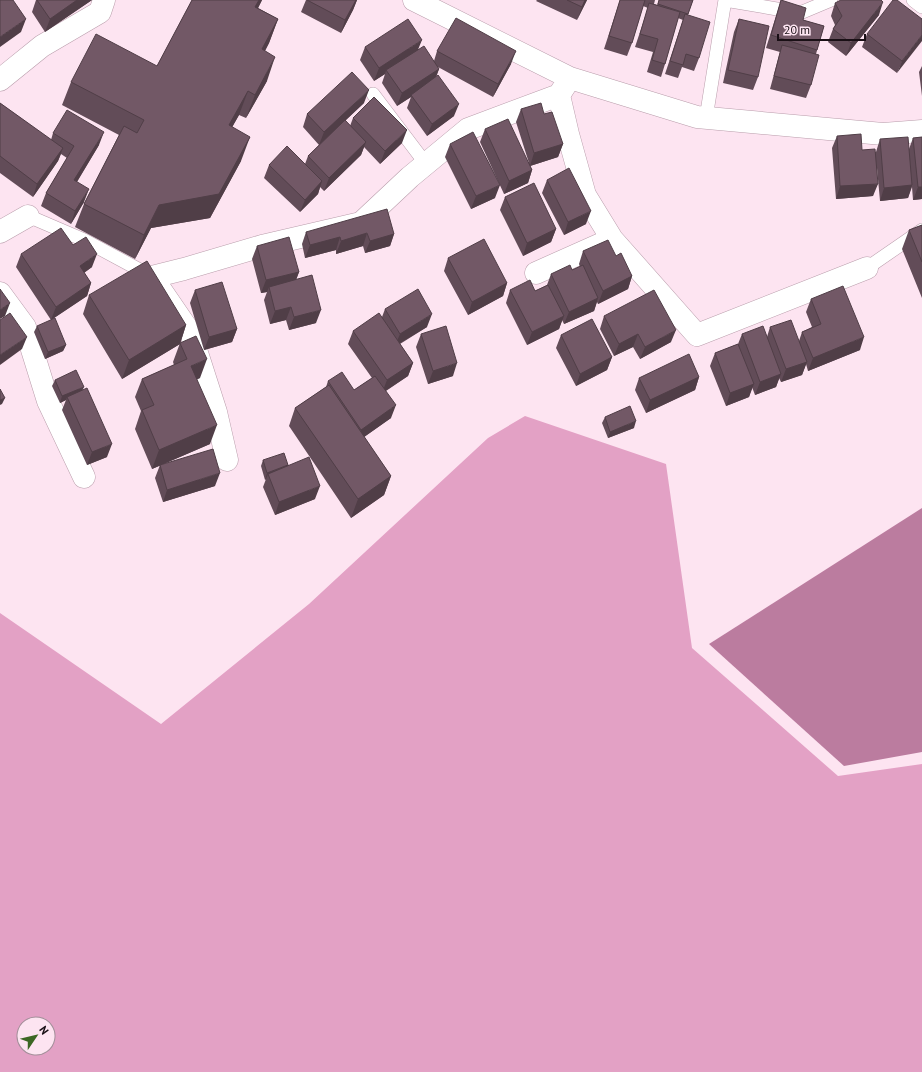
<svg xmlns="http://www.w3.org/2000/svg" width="922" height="1072" font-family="'PT Sans',sans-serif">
	<rect width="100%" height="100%" fill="#fde4f1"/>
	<path fill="#e3a1c5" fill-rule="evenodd" d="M525,416L666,464L692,648L838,776L922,764V1072H0V613L161,724L309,604L488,438ZM24,1024H48V1048H24Z"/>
	<path fill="#bb7c9f" d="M922,508V752L844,766L709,644Z"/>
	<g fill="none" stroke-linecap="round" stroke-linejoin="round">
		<g stroke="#b99dab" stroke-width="14">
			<path id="lane" d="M725,0L800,13L831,0
				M913,0L922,7
				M373,94L426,164
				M706,118L725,0
				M28,216L84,240L151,276
				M867,268L922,230"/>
		</g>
		<g stroke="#b99dab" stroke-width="23">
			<path id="street" d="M414,0L570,78L697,117L883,134L922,131
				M0,80L42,46L100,12L104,0
				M559,95L568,134L585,195L612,239L697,335L867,268
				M0,232L28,216
				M536,273L610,240
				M0,293L25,327L48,401L84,477
				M227,460L216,412L191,334L152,277L184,269L262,246L361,223L410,177L468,129L559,95L570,78"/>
		</g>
		<use href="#lane" stroke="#fff" stroke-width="13"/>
		<use href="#street" stroke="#fff" stroke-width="22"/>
	</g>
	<path fill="#624c58" d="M36,0H92L45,32L32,12Z
		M192,0H262L258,8L278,19L269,43L265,51L267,81L246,118L239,115L232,127L241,161L210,218L151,228L135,259L75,227L84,204L119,135L62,105L71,82L157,66Z
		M306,0H357L353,10L341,33L301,12Z
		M537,0H587L577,20L536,1Z
		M620,0H655L654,4L657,5L659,0H693L688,15L699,58L694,71L682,67L678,78L665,74L683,20L678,18L665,64L661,77L647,72L653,52L635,47L648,8L643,6L632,43L627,56L604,49Z
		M781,0L803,20L824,26L816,54L811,85L806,98L770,89L780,52L766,48L777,13Z
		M835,3L879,15L846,56L828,42L833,29L835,25L831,16Z
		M739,19L758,77L753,90L723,83L734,32Z
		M922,19L897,73L862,47L867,34Z
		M365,47L419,49L434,61L437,51L511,64L493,97L438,67L439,69L436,77L454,116L427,136L407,108L411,97L397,106L382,83L385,74L374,81L360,60Z
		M922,66V96L919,72Z
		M0,103L51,140L53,133L99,145L77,182L84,202L71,224L41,206L46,193L67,158L61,154L58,161L33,197L0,173Z
		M364,103L345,121L350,126L353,118L402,143L380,164L364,147L361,155L324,191L320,187L318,194L300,212L264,178L269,165L305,164L308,156L319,145L303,127L307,114Z
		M521,109L544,114L563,144L558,157L530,166L532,170L528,183L504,194L480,142L485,129L529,163L516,122Z
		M837,136L862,150L876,152L880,139L909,149L913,138L922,137V199L913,200L912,187L908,198L880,201L877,168L873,196L836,199L832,148Z
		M450,144L495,198L471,209L445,157Z
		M547,180L586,224L564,235L542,193Z
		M505,197L556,229L551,242L523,256L500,210Z
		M922,225V298L902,249L909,230Z
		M306,232L394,234L390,246L365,253L363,246L336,254V250L305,258L302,244Z
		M73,245L92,267L84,273L91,283L87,296L51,320L16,267L21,254Z
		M257,246L299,272L296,280L316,323L289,330L286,320L270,324L264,300L267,292L261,293L252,259Z
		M583,251L616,256L632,276L628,289L598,304L597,302L594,311L564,324L562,320L559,329L527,345L506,303L510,290L535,291L547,285L551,274L572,270L580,267L579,264Z
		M448,258L507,283L503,296L468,315L444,271Z
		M195,290L237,329L232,342L204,350L190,303Z
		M89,295L186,325L180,344L122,379L83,314Z
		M811,299L860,350L808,371L806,364L802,375L781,382L779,378L776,387L755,395L752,387L749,397L726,406L710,366L715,353L738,344L742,334L767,337L770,327L799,341L802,332L812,327L806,312Z
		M385,309L427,327L400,344L413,363L408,376L386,391L391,418L364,437L391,476L384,495L351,518L289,426L295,408L326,387L328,381L354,390L372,378L348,344L353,331L382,317Z
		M604,316L671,342L640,359L633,347L614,356L600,329Z
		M37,326L66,345L63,351L45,359L34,332Z
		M421,334L453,376L428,384L416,347Z
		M561,335L612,357L607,370L576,386L556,348Z
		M180,343L200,378L197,379L210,444L152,469L135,429L141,411L135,397L142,379L174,365L173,362Z
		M699,377L695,390L646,413L635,390L639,378Z
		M55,380L83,390L107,457L87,465L62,410L66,400L60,403L52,386Z
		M605,417L634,428L608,438L602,423Z
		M263,460L288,465L315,499L275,515L263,487L266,479L265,480L261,466Z
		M160,465L215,486L163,502L155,478Z"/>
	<path fill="#503e47" d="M77,0H92L45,32L50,19Z
		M259,0H262L247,30L255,7Z
		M356,0H357L353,10L341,33L345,20Z
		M585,0H587L577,20L582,7Z
		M883,2L879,15L846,56L851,43Z
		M26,19L21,32L0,47V37Z
		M278,19L269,43L253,73L262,49Z
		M922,35V41L897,73L902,61Z
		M422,40L417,52L386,70L385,74L374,81L379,68Z
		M516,51L511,64L493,97L498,84Z
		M275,57L267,81L246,118L255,95Z
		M439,69L434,82L411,95V97L397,106L402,93Z
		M369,90L364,103L319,145L324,132Z
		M248,91L239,115L220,149L229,125Z
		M459,104L454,116L427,136L432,124Z
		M407,130L402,143L380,164L385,151Z
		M104,132L99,145L70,193L74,180Z
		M250,137L241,161L210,218L151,228L135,259L144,235L159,205Z
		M366,142L361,155L324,191L329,178Z
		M563,144L558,157L530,166L534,153Z
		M63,148L58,161L33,197L37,184Z
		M532,170L528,183L504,194L509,181Z
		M322,181L318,194L300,212L305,200Z
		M878,184L873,196L836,199L840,186Z
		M500,185L495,198L471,209L476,196Z
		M912,185L908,198L880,201L884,188Z
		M918,187H922V199L913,200Z
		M89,189L84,202L71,224L75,211Z
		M591,211L586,224L564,235L568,222Z
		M556,229L551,242L523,256L527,243Z
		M367,233L363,246L336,254L341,241Z
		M394,234L390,246L365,253L370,241Z
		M340,237L336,250L305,258L310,245Z
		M97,254L92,267L75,279L80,266Z
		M299,272L294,285L269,287L267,292L261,293L266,280Z
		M632,276L628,289L598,304L603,291Z
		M91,283L87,296L51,320L56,307Z
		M507,283L503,296L468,315L472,302Z
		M598,298L594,311L564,324L569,312Z
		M10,303L5,316L0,319V310Z
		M291,307L286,320L270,324L275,311Z
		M321,310L316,323L289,330L294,317Z
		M432,314L427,327L395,346L400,334Z
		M564,316L559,329L527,345L532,332Z
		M186,325L180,344L122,379L129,360Z
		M237,329L232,342L204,350L209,337Z
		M676,330L671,342L640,359L645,347Z
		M638,334L633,347L614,356L619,344Z
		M27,337L22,349L0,365V355Z
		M864,337L860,350L808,371L813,358Z
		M66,345L63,351L45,359L48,352Z
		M612,357L607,370L576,386L580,374Z
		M207,359L200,378L184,385L191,366Z
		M807,362L802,375L781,382L786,369Z
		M413,363L408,376L382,393L387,380Z
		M457,363L453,376L428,384L433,371Z
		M781,374L776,387L755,395L760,382Z
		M699,377L695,390L646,413L650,400Z
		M754,384L749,397L726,406L730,393Z
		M84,387L81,393L67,397L66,400L60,403L62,396Z
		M5,398L2,404L0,405V400Z
		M396,405L391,418L357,442L361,430Z
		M636,421L634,428L608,438L610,432Z
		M217,425L210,444L152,469L159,450Z
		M112,444L107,457L87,465L92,452Z
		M289,466L268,474L266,479L265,480L267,473Z
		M220,473L215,486L163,502L167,490Z
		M391,476L384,495L351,518L358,499Z
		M320,486L315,499L275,515L279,502Z"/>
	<path fill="#725866" stroke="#503e47" d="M0,0H13L26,19L0,37Z
		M37,0H77L50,19Z
		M192,0H259L255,7L278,19L262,49L275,57L255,95L248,91L229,125L250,137L219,194L159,205L144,235L84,204L124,126L137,133L144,120L71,82L96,34L157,66Z
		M307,0H356L345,20Z
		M567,0H585L582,7Z
		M620,0H645L632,43L609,36Z
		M659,0H693L688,14L658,4Z
		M781,0L806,8L803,20L824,26L817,50L771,35Z
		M841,0H881L883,2L851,43L833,29L842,16L835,3Z
		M893,0H897L922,19V35L902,61L867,34Z
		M649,3L680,12L665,64L652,60L658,39L640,34Z
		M685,14L710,22L699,58L686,54L683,65L670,61Z
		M456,18L516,51L498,84L437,51Z
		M408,19L422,40L379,68L365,47Z
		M739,19L769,26L758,77L728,70Z
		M782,45L819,55L811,85L774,76Z
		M424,46L439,69L402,93L386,70Z
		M352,72L369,90L324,132L307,114Z
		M438,75L459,104L432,124L411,95Z
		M374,97L407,130L385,151L353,118Z
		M0,103L63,148L37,184L0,156Z
		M541,103L544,114L552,112L563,144L534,153L521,109Z
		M67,110L104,132L74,180L89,189L75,211L46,193L74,146L53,133Z
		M508,119L532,170L509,181L485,129Z
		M345,120L366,142L329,178L308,156Z
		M473,132L500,185L476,196L450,144Z
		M861,134L862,150L875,149L878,184L840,186L837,136Z
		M908,137L912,185L884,188L880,139Z
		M922,137V187H918L913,138Z
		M287,146L322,181L305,200L269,165Z
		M569,168L591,211L568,222L547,180Z
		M534,183L556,229L527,243L505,197Z
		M387,209L394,234L370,241L367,233L341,241L340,237L310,245L306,232Z
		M922,225V262L909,230Z
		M61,228L73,245L86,237L97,254L80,266L91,283L56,307L21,254Z
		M289,237L299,272L266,280L257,246Z
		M484,239L507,283L472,302L448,258Z
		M608,240L616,256L621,253L632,276L603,291L583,251Z
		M147,261L186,325L129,360L89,295Z
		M570,265L572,270L583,265L598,298L569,312L551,274Z
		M312,275L321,310L294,317L291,307L275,311L269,287Z
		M530,280L535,291L548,285L564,316L532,332L510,290Z
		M222,282L237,329L209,337L195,290Z
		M843,286L864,337L813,358L802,332L821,324L811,299Z
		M0,289L10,303L0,310Z
		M418,289L432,314L400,334L385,309Z
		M654,290L676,330L645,347L638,334L619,344L604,316Z
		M10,313L27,337L0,355V320Z
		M379,313L413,363L387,380L353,331Z
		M55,318L66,345L48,352L37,326Z
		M592,319L612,357L580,374L561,335Z
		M791,320L807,362L786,369L770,327Z
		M446,326L457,363L433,371L421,334Z
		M763,326L781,374L760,382L742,334Z
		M196,336L207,359L191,366L217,425L159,450L142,410L154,405L142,379L187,359L180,343Z
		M738,344L754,384L730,393L715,353Z
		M689,354L699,377L650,400L639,378Z
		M76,370L84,387L62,396L55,380Z
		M342,372L354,390L375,376L396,405L361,430L328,381Z
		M329,385L391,476L358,499L295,408Z
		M87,388L112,444L92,452L67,397Z
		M0,389L5,398L0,400Z
		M630,406L636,421L610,432L605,417Z
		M213,449L220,473L167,490L160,465Z
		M284,453L288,465L267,473L263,460Z
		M309,457L320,486L279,502L268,474Z"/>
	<g transform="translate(36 1036) rotate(55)"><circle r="19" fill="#fde4f1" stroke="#a28f99"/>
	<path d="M0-3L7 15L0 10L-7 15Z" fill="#3d6724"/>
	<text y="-6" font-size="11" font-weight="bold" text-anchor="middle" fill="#190f15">N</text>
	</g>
	<path d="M778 34v6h87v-6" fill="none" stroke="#190f15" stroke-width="2"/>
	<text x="784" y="34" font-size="12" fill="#190f15" stroke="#fde4f1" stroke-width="3" paint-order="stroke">20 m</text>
</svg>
